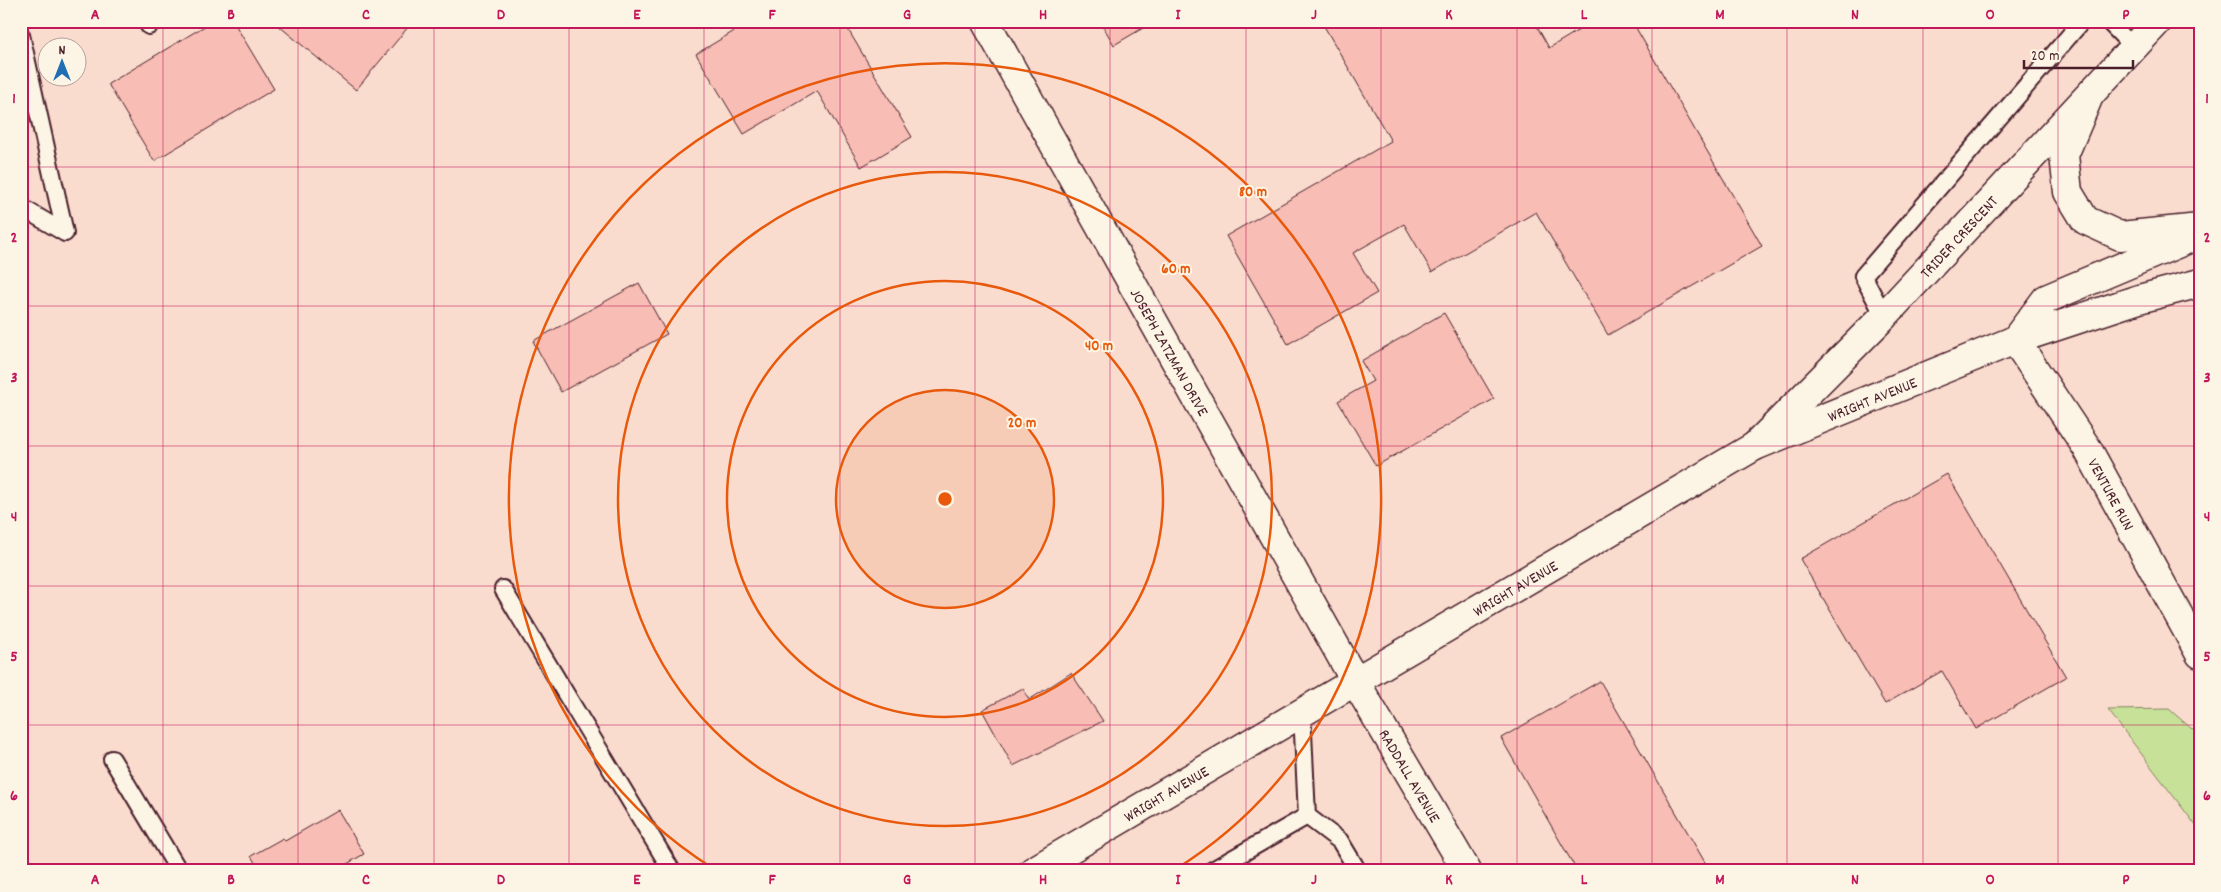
<svg xmlns="http://www.w3.org/2000/svg" width="2221" height="892" font-family="Dekko,sans-serif">
	<rect width="100%" height="100%" fill="#fbeadb"/>
	<filter id="ink" filterUnits="userSpaceOnUse"><feTurbulence type="fractalNoise" baseFrequency=".02" numOctaves="2"/><feDisplacementMap in="SourceGraphic" scale="10" xChannelSelector="R" yChannelSelector="G"/><feConvolveMatrix kernelMatrix="1 2 1 2 8 2 1 2 1" color-interpolation-filters="sRGB"/></filter>
	<g filter="url(#ink)">
		<path fill="#fadccf" fill-rule="evenodd" d="M21,21H2200V736L2169,709L2109,711L2200,831V871H21ZM48,48H78V78H48Z"/>
		<path fill="#c7e198" stroke="#888062" d="M2169,709L2200,736V831L2108,710Z"/>
		<path fill="#f8bdb4" stroke="#4a1f2b" d="M213,21H233L274,89L154,161L108,84Z
			M273,21H404L409,26L356,90Z
			M751,21H843L912,137L861,167L817,91L744,134L696,54Z
			M1100,21H1155L1114,45Z
			M1321,21H1534L1549,48L1594,21H1632L1762,246L1608,335L1536,212L1432,272L1404,224L1353,253L1377,293L1288,344L1226,236L1391,141Z
			M639,283L667,334L561,392L533,341Z
			M1444,313L1494,399L1376,466L1338,401L1373,381L1361,361Z
			M1947,474L2066,677L1976,729L1942,671L1885,704L1800,559Z
			M1071,673L1103,721L1013,766L982,710L1023,688L1029,700Z
			M1600,681L1710,871H1577L1501,738Z
			M338,810L364,854L335,871H260L251,856L283,838L285,841Z"/>
		<g fill="none" stroke-linecap="round" stroke-linejoin="round">
			<g stroke="#4a1f2b" stroke-width="20">
				<path id="service" d="M146,21L149,26
					M2108,21L2134,48
					M21,35L65,233
					M21,207L65,233
					M1884,316L1863,276L2082,21
					M503,589L672,871
					M112,759L179,871
					M1307,816L1340,841L1358,871
					M1211,871L1307,816L1302,712"/>
			</g>
			<g stroke="#4a1f2b" stroke-width="31">
				<g id="minor">
					<path id="s1" d="M2015,340L2087,448L2200,654"/>
					<path id="s2" d="M1755,446L1884,316L2158,21"/>
				</g>
			</g>
			<g stroke="#4a1f2b" stroke-width="31">
				<g id="tertiary">
					<path id="s3" d="M985,21L1355,681L1467,871"/>
				</g>
			</g>
			<g stroke="#4a1f2b" stroke-width="31">
				<g id="secondary">
					<path d="M2089,96L2064,155L2068,192L2085,220L2120,236L2200,228"/>
					<path d="M2015,340L2046,299L2193,237"/>
					<path id="s4" d="M1033,871L1755,446L2015,340L2139,299L2200,283"/>
				</g>
			</g>
			<use href="#service" stroke="#fcf5e5" stroke-width="16"/>
			<use href="#minor" stroke="#fcf5e5" stroke-width="28"/>
			<use href="#tertiary" stroke="#fcf5e5" stroke-width="28"/>
			<use href="#secondary" stroke="#fcf5e5" stroke-width="28"/>
		</g>
	</g>
	<path fill="none" stroke="#c2185b" stroke-width="1" stroke-opacity="0.55" d="M163,21V871M298,21V871M434,21V871M569,21V871M704,21V871M840,21V871M975,21V871M1110,21V871M1246,21V871M1381,21V871M1517,21V871M1652,21V871M1787,21V871M1923,21V871M2058,21V871M21,167H2200M21,306H2200M21,446H2200M21,586H2200M21,725H2200"/>
	<circle cx="945" cy="499" r="109" fill="#e8590c" fill-opacity=".12"/>
	<g fill="none" stroke="#e8590c" stroke-width="2.5">
		<circle cx="945" cy="499" r="109"/>
		<circle cx="945" cy="499" r="218"/>
		<circle cx="945" cy="499" r="327"/>
		<path d="M714 869A436 436 0 1 1 1176 869"/>
	</g>
	<g text-anchor="middle" stroke-width="4" stroke-linejoin="round" paint-order="stroke">
		<g font-size="16" fill="#4a1f2b" stroke="#fcf5e5">
			<text dy="6" stroke="none"><textPath href="#s2" startOffset="292">TRIDER CRESCENT</textPath></text>
			<text dy="6" stroke="none"><textPath href="#s3" startOffset="379">JOSEPH ZATZMAN DRIVE</textPath></text>
			<text dy="6" stroke="none"><textPath href="#s4" startOffset="964">WRIGHT AVENUE</textPath></text>
			<text dy="6" stroke="none"><textPath href="#s1" startOffset="182">VENTURE RUN</textPath></text>
			<text dy="6" stroke="none"><textPath href="#s4" startOffset="559">WRIGHT AVENUE</textPath></text>
			<text dy="6" stroke="none"><textPath href="#s3" startOffset="866">RADDALL AVENUE</textPath></text>
			<text dy="6" stroke="none"><textPath href="#s4" startOffset="154">WRIGHT AVENUE</textPath></text>
		</g>
	</g>
	<circle cx="945" cy="499" r="8" fill="#e8590c" stroke="#fcf5e5" stroke-width="2.5"/>
	<g font-size="15" text-anchor="middle" font-weight="bold" fill="#e8590c" stroke="#fcf5e5" stroke-width="4" stroke-linejoin="round" paint-order="stroke">
		<text x="1253" y="196">80 m</text>
		<text x="1176" y="273">60 m</text>
		<text x="1099" y="350">40 m</text>
		<text x="1022" y="427">20 m</text>
	</g>
	<rect width="2221" height="892" fill="none" stroke="#fcf5e5" stroke-width="55"/>
	<g transform="translate(62 62)"><circle r="24" fill="#fcf5e5" stroke="#b59f9b"/>
	<path d="M0-4L9 19L0 12L-9 19Z" fill="#1f6fb2"/>
	<text y="-8" font-size="14" font-weight="bold" text-anchor="middle" fill="#4a1f2b">N</text>
	</g>
	<path d="M2024 60v8h109v-8" fill="none" stroke="#4a1f2b" stroke-width="2.5"/>
	<text x="2031" y="60" font-size="15" fill="#4a1f2b" stroke="#fcf5e5" stroke-width="4" paint-order="stroke">20 m</text>
	<rect x="28" y="28" width="2166" height="836" fill="none" stroke="#c2185b" stroke-width="2"/>
	<g font-size="16" text-anchor="middle" font-weight="bold" fill="#c2185b">
		<text x="95" y="19">A</text>
		<text x="231" y="19">B</text>
		<text x="366" y="19">C</text>
		<text x="501" y="19">D</text>
		<text x="637" y="19">E</text>
		<text x="772" y="19">F</text>
		<text x="907" y="19">G</text>
		<text x="1043" y="19">H</text>
		<text x="1178" y="19">I</text>
		<text x="1314" y="19">J</text>
		<text x="1449" y="19">K</text>
		<text x="1584" y="19">L</text>
		<text x="1720" y="19">M</text>
		<text x="1855" y="19">N</text>
		<text x="1990" y="19">O</text>
		<text x="2126" y="19">P</text>
		<text x="14" y="103">1</text>
		<text x="2207" y="103">1</text>
		<text x="14" y="242">2</text>
		<text x="2207" y="242">2</text>
		<text x="14" y="382">3</text>
		<text x="2207" y="382">3</text>
		<text x="14" y="521">4</text>
		<text x="2207" y="521">4</text>
		<text x="14" y="661">5</text>
		<text x="2207" y="661">5</text>
		<text x="14" y="800">6</text>
		<text x="2207" y="800">6</text>
		<text x="95" y="884">A</text>
		<text x="231" y="884">B</text>
		<text x="366" y="884">C</text>
		<text x="501" y="884">D</text>
		<text x="637" y="884">E</text>
		<text x="772" y="884">F</text>
		<text x="907" y="884">G</text>
		<text x="1043" y="884">H</text>
		<text x="1178" y="884">I</text>
		<text x="1314" y="884">J</text>
		<text x="1449" y="884">K</text>
		<text x="1584" y="884">L</text>
		<text x="1720" y="884">M</text>
		<text x="1855" y="884">N</text>
		<text x="1990" y="884">O</text>
		<text x="2126" y="884">P</text>
	</g>
</svg>
